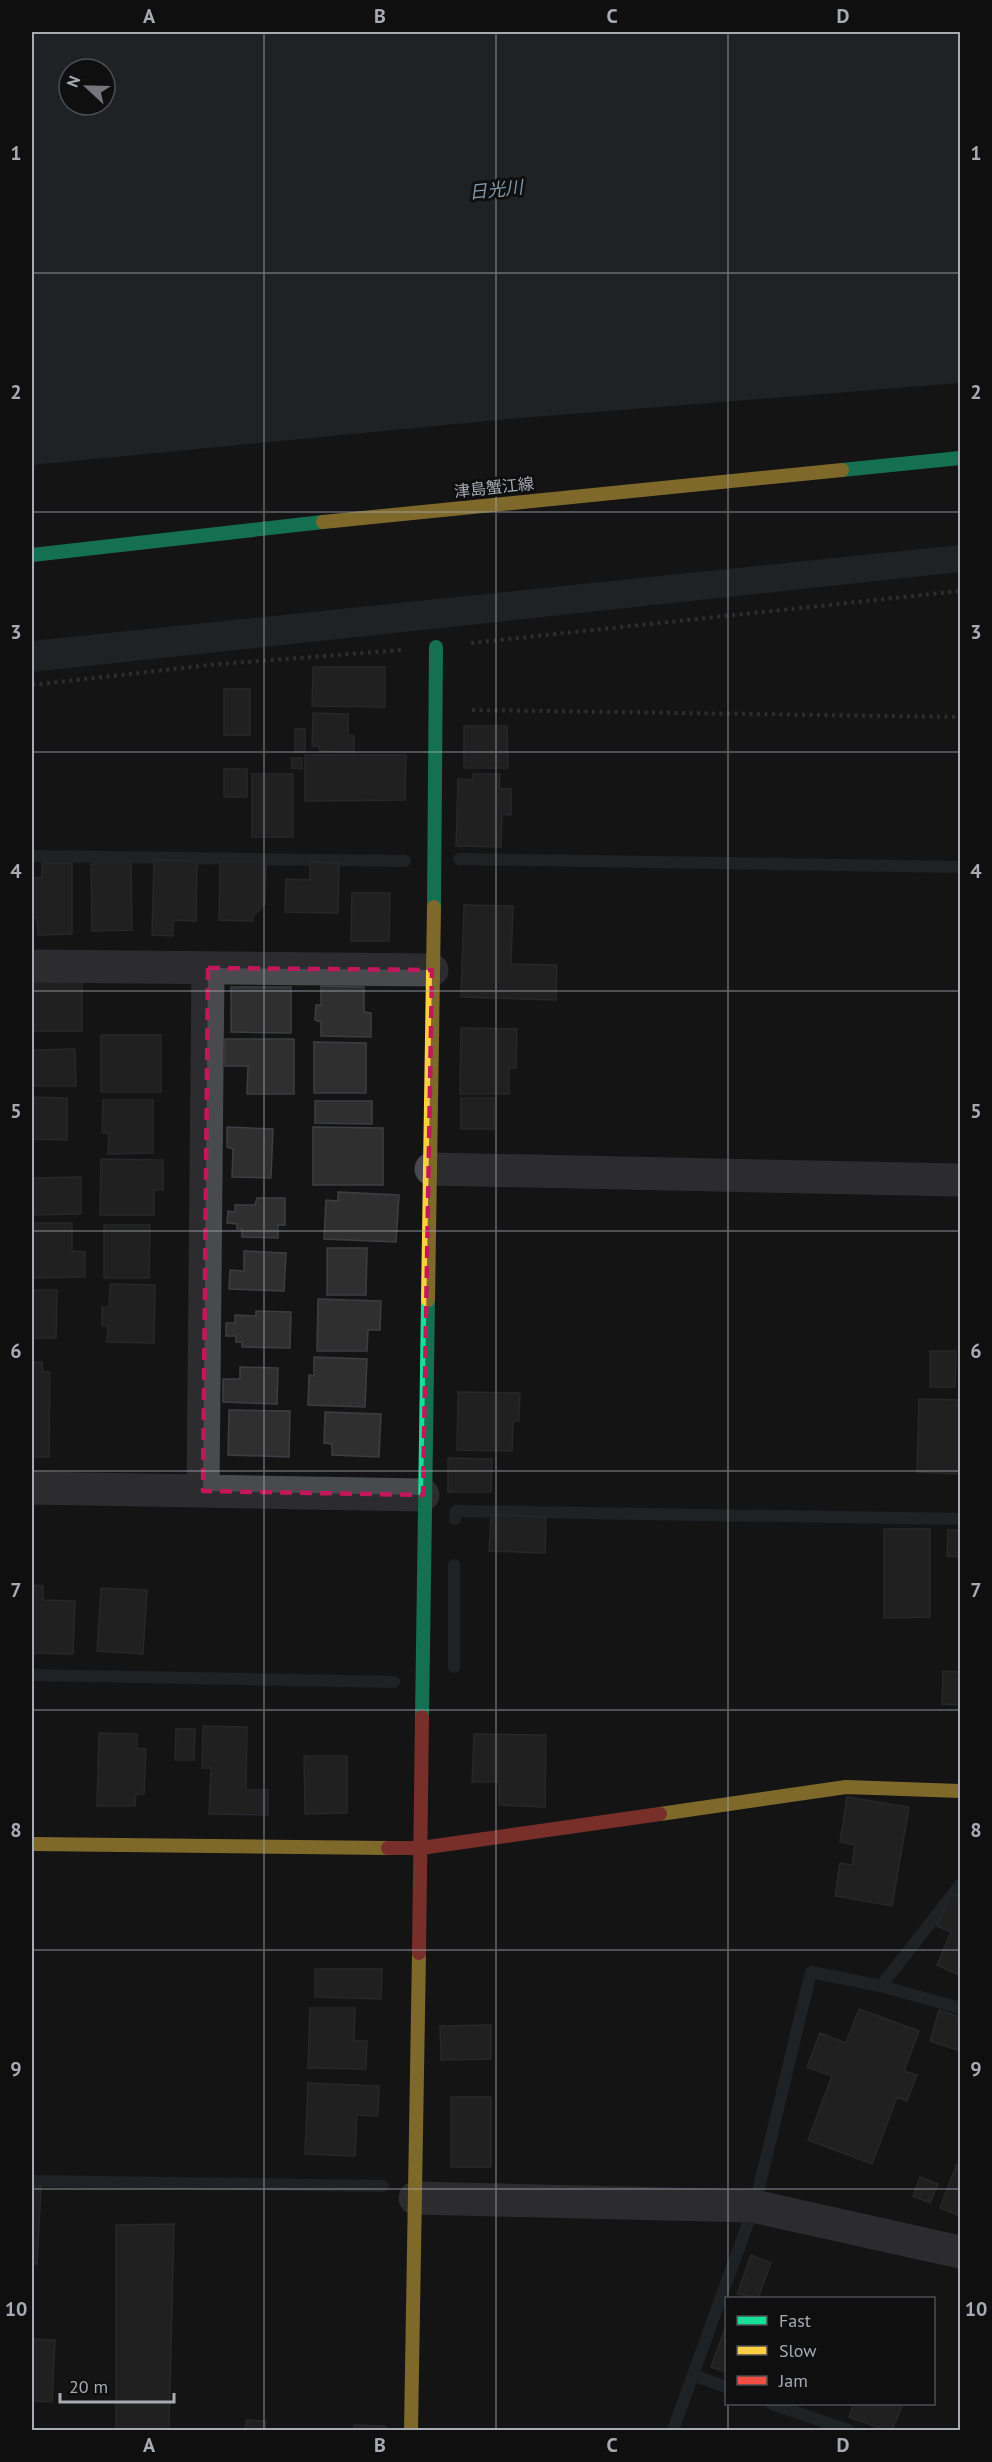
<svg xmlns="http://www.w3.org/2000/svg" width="992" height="2462" font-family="'PT Sans','Noto Sans JP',sans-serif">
	<rect width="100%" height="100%" fill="#141415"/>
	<path fill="#2c3439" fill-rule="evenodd" d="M32,32H960V383L507,419L32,465ZM69,69H105V105H69Z
		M960,545V572L32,672V641Z"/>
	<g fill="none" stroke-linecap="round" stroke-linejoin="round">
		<path stroke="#2c3439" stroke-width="12" d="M32,856L405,861
			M459,859L960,867
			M455,1519L456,1511L960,1519
			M454,1667V1565
			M32,1675L394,1682
			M881,1986L960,1885
			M32,2181L383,2186
			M757,2196L811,1972L881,1986L960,2008
			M693,2375L726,2387
			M772,2404L848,2430
			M673,2430L748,2223"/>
	</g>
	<path fill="#2f2f30" stroke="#3d3e41" stroke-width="1.5" d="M313,667H385V707L312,706Z
		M224,689H250V735H224Z
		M313,713L348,714V735L354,736V752L320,751L319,746L312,747Z
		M464,726H507L508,768H464Z
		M295,729H305V752H295Z
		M305,755H406L405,800L305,801Z
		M291,758H302V769L292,768Z
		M224,769H247V797H224Z
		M252,774H293V837H252Z
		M473,774H500L499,789H511V815L502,814L501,847L456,846L458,779L473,780Z
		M154,860L197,861L196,921L173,920V936L152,935Z
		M220,862H266L265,904L253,916V921L219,920Z
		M310,862L339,863L338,913L285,912L286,879L310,880Z
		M42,863H72V934L38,935L37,918H32V878H42Z
		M91,864H131L132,930L92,931Z
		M352,893H390L389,941H351Z
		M464,905L513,906L511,964L557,965L556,1000L461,997Z
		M32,980H82V1031H32Z
		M321,986L364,987V1012L371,1013V1037L321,1036V1022L315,1020L316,1005H321Z
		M231,987H291V1033L231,1032Z
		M461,1028L517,1029L516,1068H509V1094H460Z
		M101,1035H161V1092H101Z
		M225,1039H294V1094H247L248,1066H225Z
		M314,1042L366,1043V1093H314Z
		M75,1049L76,1086H32V1050Z
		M32,1097L67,1098V1140L32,1139Z
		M461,1098H494V1129H461Z
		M103,1100H153V1153L108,1154L109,1133H102Z
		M315,1101H372V1124L315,1123Z
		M227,1127L273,1129L271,1178L232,1177L233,1149L227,1147Z
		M313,1127L383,1128V1185H313Z
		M101,1159L163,1160V1190H154V1215H100Z
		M81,1177V1214L32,1215V1178Z
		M338,1192L399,1195L396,1242L324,1239L326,1200L338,1201Z
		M257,1198H285V1225H278V1238L242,1237V1229H237V1224L227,1223L228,1211L235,1212V1205H255Z
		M32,1223H72V1251L85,1252V1277L32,1278Z
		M104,1225H150L149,1278H104Z
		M327,1248H367L366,1295H327Z
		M244,1251L286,1253L284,1291L229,1289L230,1270L244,1271Z
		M110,1284L155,1285L154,1343L107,1342L108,1326H102V1307H109Z
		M32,1290H57L56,1338H32Z
		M318,1299L381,1301L380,1330H368L367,1351H317Z
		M256,1311L291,1312L290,1348L242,1347V1342H236V1336H226V1323H235V1315L256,1316Z
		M930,1351H956L955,1387H930Z
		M314,1357L367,1359L365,1407L308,1405L309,1375L314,1376Z
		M32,1362H42L43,1372H50L49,1457H32Z
		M240,1367L278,1368L277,1404L223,1402V1379H240Z
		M458,1392L520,1393L519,1421H513L512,1451L457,1450Z
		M919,1399L960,1400V1474L917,1472Z
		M229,1410L290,1411L289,1457L228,1455Z
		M325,1412L381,1414L379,1457L332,1455V1444L324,1443Z
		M448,1458L492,1459L491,1492H448Z
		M491,1515L546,1517L545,1553L489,1551Z
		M884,1529H930V1617L884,1618Z
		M948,1530H960V1557L947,1556Z
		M32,1585L43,1586V1600L75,1601L73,1654L32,1653Z
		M101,1588L147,1590L143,1654L97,1651Z
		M943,1671L960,1672V1705L942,1704Z
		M203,1726L247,1727L246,1790H268V1815L209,1814L211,1768H202Z
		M176,1729H195L194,1760H175Z
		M99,1733L137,1734V1748L146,1749L144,1794H136L135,1806H97Z
		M474,1734L546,1735L545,1807L499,1805V1782H472Z
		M304,1756H347V1813L305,1814Z
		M847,1797L909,1807L892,1906L835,1896L840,1863L852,1865L855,1845L840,1842Z
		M951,1893L960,1897V1975L937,1965L951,1932L937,1926Z
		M315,1969H382L381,1999L315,1997Z
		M310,2008H355L354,2041H367L366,2069L308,2068Z
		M859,2009L919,2031L904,2071L917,2075L907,2101L897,2097L872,2164L808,2140L832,2076L807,2067L820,2033L846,2043Z
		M939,2010L960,2017V2051L930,2041Z
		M491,2025V2059L441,2060L440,2026Z
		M308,2083L379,2086L378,2116L357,2115L355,2156L305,2154Z
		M451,2097H491V2167H451Z
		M957,2164L960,2165V2216L940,2208Z
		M920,2177L938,2184L930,2203L913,2196Z
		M32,2186H41L37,2264L32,2263Z
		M174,2224L169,2430H116V2225Z
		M751,2255L771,2263L758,2298L737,2294Z
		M726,2326V2372L711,2367Z
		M32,2339L55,2340L52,2402L32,2401Z
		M854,2404H903L892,2430H885L849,2417Z
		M246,2420L266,2421L265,2430H245Z
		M354,2425L385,2426V2430H353Z"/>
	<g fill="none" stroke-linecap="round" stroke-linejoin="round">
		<path stroke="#4a4c4e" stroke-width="4" stroke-dasharray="3 4.5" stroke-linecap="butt" d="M471,643L960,591
			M32,685L209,665L401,650
			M472,710L960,717"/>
		<path stroke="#494a4d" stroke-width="33" d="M32,966L432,970
			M431,1169L960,1180
			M32,1488L423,1495
			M203,1491L208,968
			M415,2198L753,2206L960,2252"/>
		<path stroke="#16e098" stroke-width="14" d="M842,470L960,458
			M32,555L323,522
			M434,907L436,647
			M422,1717L428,1300"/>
		<path stroke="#ffcf43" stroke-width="14" d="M323,522L842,470
			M428,1300L434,907
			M660,1814L846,1787L960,1791
			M32,1844L388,1848
			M411,2430L419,1953"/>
		<path stroke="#f24e42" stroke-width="14" d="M388,1848H421L660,1814
			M419,1953L422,1717"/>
	</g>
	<path d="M0 0H992V2462H0ZM208,968L432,970L423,1495L203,1491Z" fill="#141415" fill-opacity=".55" fill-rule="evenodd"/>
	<path fill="none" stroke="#c2185b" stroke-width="4.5" stroke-dasharray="12 8" stroke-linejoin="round" d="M208,968L432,970L423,1495L203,1491Z"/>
	<path fill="none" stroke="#a7abb4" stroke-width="1.5" stroke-opacity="0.55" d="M264,32V2430M496,32V2430M728,32V2298M32,273H960M32,512H960M32,752H960M32,991H960M32,1231H960M32,1471H960M32,1710H960M32,1950H960M32,2189H960M728,2404V2430"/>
	<g text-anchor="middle" stroke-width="6" stroke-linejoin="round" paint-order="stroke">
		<g font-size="16" fill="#a7abb4" stroke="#0f0f10">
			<text transform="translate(494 487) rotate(-6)" y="6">津島蟹江線</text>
		</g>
		<g font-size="18" font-style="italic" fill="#809aac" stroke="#0f0f10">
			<text transform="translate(496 190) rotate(-6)" y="6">日光川</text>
		</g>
	</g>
	<rect width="992" height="2462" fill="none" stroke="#0f0f10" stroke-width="66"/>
	<rect x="725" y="2297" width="210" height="108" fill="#0f0f10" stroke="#4c4d52" stroke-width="1.5"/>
	<rect x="737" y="2316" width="30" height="9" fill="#16e098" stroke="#4c4d52" stroke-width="1.5"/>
	<text x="779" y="2327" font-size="18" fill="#a7abb4">Fast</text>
	<rect x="737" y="2346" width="30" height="9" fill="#ffcf43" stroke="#4c4d52" stroke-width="1.5"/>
	<text x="779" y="2357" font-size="18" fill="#a7abb4">Slow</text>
	<rect x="737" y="2376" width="30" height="9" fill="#f24e42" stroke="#4c4d52" stroke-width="1.5"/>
	<text x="779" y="2387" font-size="18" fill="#a7abb4">Jam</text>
	<g transform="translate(87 87) rotate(292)"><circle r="28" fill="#0f0f10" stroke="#4c4d52" stroke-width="1.5"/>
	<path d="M0-4.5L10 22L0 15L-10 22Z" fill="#74767c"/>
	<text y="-9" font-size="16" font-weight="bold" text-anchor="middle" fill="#a7abb4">N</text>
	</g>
	<path d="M60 2393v9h114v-9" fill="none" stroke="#a7abb4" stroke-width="3"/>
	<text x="69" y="2393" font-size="18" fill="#a7abb4" stroke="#0f0f10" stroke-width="4.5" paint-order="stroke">20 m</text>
	<rect x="33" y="33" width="926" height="2396" fill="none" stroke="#a7abb4" stroke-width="2"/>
	<g font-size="20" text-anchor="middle" font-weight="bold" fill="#a7abb4">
		<text x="149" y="23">A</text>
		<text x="380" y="23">B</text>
		<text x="612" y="23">C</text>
		<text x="843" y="23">D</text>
		<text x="16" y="160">1</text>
		<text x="976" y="160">1</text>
		<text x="16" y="399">2</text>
		<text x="976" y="399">2</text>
		<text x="16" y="639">3</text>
		<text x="976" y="639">3</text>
		<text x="16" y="878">4</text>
		<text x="976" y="878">4</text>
		<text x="16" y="1118">5</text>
		<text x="976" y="1118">5</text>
		<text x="16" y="1358">6</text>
		<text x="976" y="1358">6</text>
		<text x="16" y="1597">7</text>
		<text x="976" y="1597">7</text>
		<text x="16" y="1837">8</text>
		<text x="976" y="1837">8</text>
		<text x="16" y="2076">9</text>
		<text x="976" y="2076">9</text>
		<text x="16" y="2316">10</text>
		<text x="976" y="2316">10</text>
		<text x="149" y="2452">A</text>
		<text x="380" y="2452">B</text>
		<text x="612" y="2452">C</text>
		<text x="843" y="2452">D</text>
	</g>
</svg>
